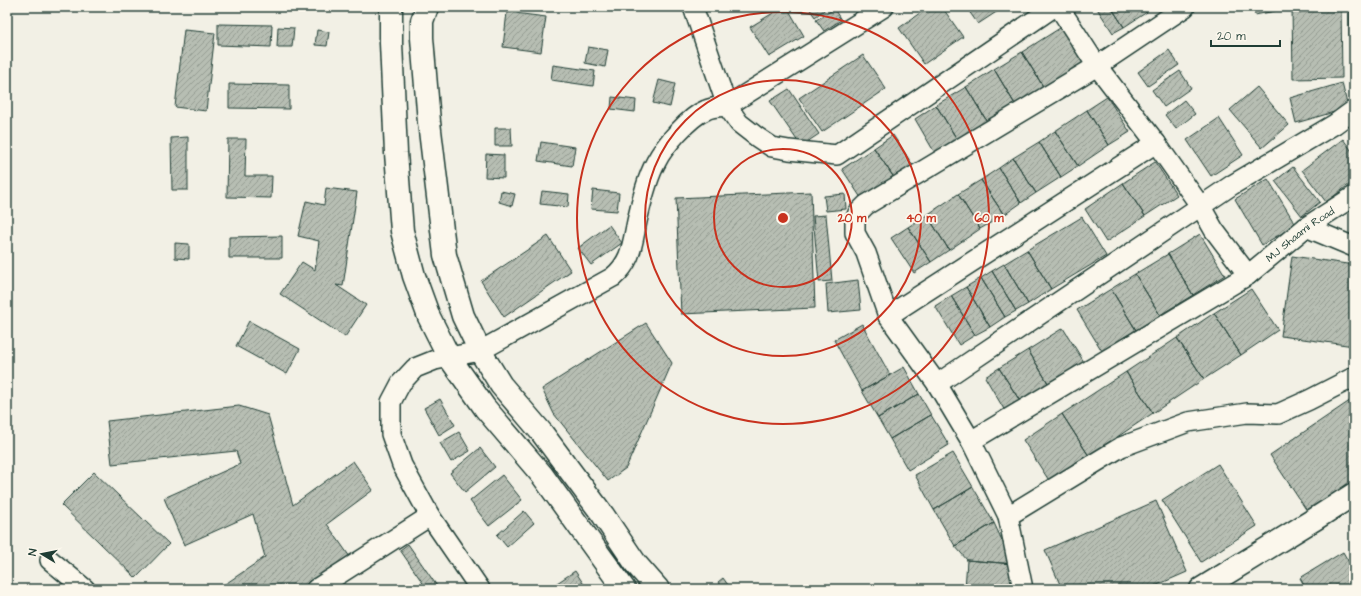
<svg xmlns="http://www.w3.org/2000/svg" width="1361" height="596" font-family="'Architects Daughter',sans-serif">
	<defs>
		<pattern id="building-hatch" width="6" height="6" patternUnits="userSpaceOnUse"><rect width="6" height="6" fill="#b7beb3"/><path d="M-1 1l2-2M0 6l6-6M5 7l2-2" fill="none" stroke="#949c92"/></pattern>
	</defs>
	<rect width="100%" height="100%" fill="#f2f0e5"/>
	<filter id="ink" filterUnits="userSpaceOnUse"><feTurbulence type="fractalNoise" baseFrequency=".025" numOctaves="2"/><feDisplacementMap in="SourceGraphic" scale="8" xChannelSelector="R" yChannelSelector="G"/><feConvolveMatrix kernelMatrix="1 2 1 2 8 2 1 2 1" color-interpolation-filters="sRGB"/></filter>
	<g filter="url(#ink)">
		<path fill="url(#building-hatch)" stroke="#1f3d34" d="M783,7H787L804,36L769,57L750,27Z
			M808,7H828L815,17Z
			M928,7H942L963,37L924,64L899,28Z
			M966,7H1004L978,24Z
			M1096,7H1111L1124,27L1113,33Z
			M1111,7H1144L1147,12L1124,27Z
			M1254,7H1274L1275,11L1255,15Z
			M1292,7H1341L1342,78L1293,79Z
			M1349,7H1354V89H1350Z
			M834,9L841,20L824,31L816,20Z
			M507,12L546,17L541,52L503,47Z
			M1068,23L1090,60L1044,88L1022,52Z
			M218,24L272,25L271,47L218,45Z
			M278,27L294,28L292,47H277Z
			M184,30L215,33L206,111L175,107Z
			M317,30L329,32L327,46L315,45Z
			M588,47L608,50L605,67L585,63Z
			M1169,50L1179,65L1148,86L1138,72Z
			M1022,52L1044,88L1016,106L994,69Z
			M863,55L886,89L822,132L799,98Z
			M553,65L595,71L593,86L551,80Z
			M994,69L1016,106L988,123L966,87Z
			M1180,71L1191,88L1164,107L1152,90Z
			M659,80L675,84L670,107L653,103Z
			M1342,83L1348,108L1296,123L1290,98Z
			M229,84L289,85V109L229,108Z
			M966,87L988,123L958,141L936,105Z
			M1257,87L1289,125L1262,148L1230,110Z
			M789,89L819,134L801,146L770,101Z
			M612,97L636,100L635,112L611,109Z
			M1107,97L1130,132L1109,145L1087,110Z
			M1184,100L1195,114L1176,129L1165,115Z
			M936,105L958,141L936,155L915,119Z
			M1087,110L1109,145L1078,166L1055,131Z
			M1219,118L1243,155L1211,176L1187,140Z
			M495,128H511L512,146H495Z
			M1055,131L1078,166L1061,177L1039,142Z
			M893,135L916,170L897,182L874,148Z
			M188,137V190H172L171,138Z
			M228,139H246L245,176H272L271,198L227,197Z
			M1343,139L1354,154V181L1326,202L1302,170Z
			M541,142L575,147L572,166L538,161Z
			M1039,142L1061,177L1036,193L1013,158Z
			M874,148L897,182L865,204L842,169Z
			M486,154L504,155V178L485,177Z
			M1013,158L1036,193L1021,203L999,168Z
			M1155,162L1177,195L1145,216L1123,183Z
			M1293,167L1320,202L1302,216L1275,181Z
			M999,168L1021,203L1004,215L981,180Z
			M1268,179L1296,225L1262,245L1235,199Z
			M981,180L1004,215L980,229L958,194Z
			M1123,183L1145,216L1106,242L1085,209Z
			M326,188L357,192L343,286L336,285L366,305L345,337L280,294L302,262L315,270L319,241L298,236L306,201L324,205Z
			M593,190L619,193L617,211L591,209Z
			M501,191L515,194L512,206L499,202Z
			M542,191L569,194L568,207L540,204Z
			M811,192L815,308L681,314L676,198Z
			M845,194L846,209L826,211L824,196Z
			M958,194L980,229L949,250L927,215Z
			M826,215L832,281L819,282L813,216Z
			M927,215L949,250L931,262L908,227Z
			M1082,217L1106,256L1051,289L1027,250Z
			M609,225L622,243L591,265L578,248Z
			M908,227L931,262L914,273L891,238Z
			M1200,234L1225,275L1193,295L1168,254Z
			M282,236V258H229V237Z
			M548,236L571,271L504,317L481,281Z
			M175,243L189,244V259L175,258Z
			M1027,250L1051,289L1028,304L1004,264Z
			M1168,254L1193,295L1160,315L1135,274Z
			M1292,256L1354,265V346L1281,336Z
			M1004,264L1028,304L1016,311L992,271Z
			M992,271L1016,311L1005,317L981,278Z
			M1135,274L1160,315L1136,330L1111,289Z
			M981,278L1005,317L990,327L966,287Z
			M858,280L861,310L828,313L826,284Z
			M966,287L990,327L975,335L951,296Z
			M1111,289L1136,330L1102,351L1077,310Z
			M1251,289L1278,330L1241,355L1214,313Z
			M951,296L975,335L959,345L935,306Z
			M1214,313L1241,355L1204,379L1177,338Z
			M249,321L300,349L287,374L236,346Z
			M646,323L672,363L626,468L608,481L554,414L542,389Z
			M862,324L890,375L862,391L834,340Z
			M1063,328L1084,362L1048,383L1028,350Z
			M1177,338L1204,379L1153,413L1126,372Z
			M1028,350L1048,383L1020,401L999,368Z
			M904,367L919,394L878,418L862,391Z
			M999,368L1020,401L1005,411L985,377Z
			M1126,372L1153,413L1089,456L1062,414Z
			M919,394L931,415L890,439L878,418Z
			M1354,398V488L1311,517L1270,455Z
			M440,399L455,425L439,435L424,408Z
			M239,406L268,415L293,505L353,461L373,490L327,524L350,557L303,589H218L265,557L253,514L184,545L164,498L240,464L236,451L112,464L107,421Z
			M1062,414L1089,456L1050,482L1023,440Z
			M931,415L949,445L908,470L890,439Z
			M459,432L470,451L451,462L440,443Z
			M480,448L495,467L465,492L450,473Z
			M953,453L973,487L934,510L915,475Z
			M1218,464L1257,526L1201,562L1162,500Z
			M94,472L169,544L136,578L61,505Z
			M502,475L522,500L489,526L470,501Z
			M973,487L994,523L955,546L934,510Z
			M1156,501L1187,572L1148,589H1062L1045,550Z
			M524,511L534,523L507,547L497,535Z
			M994,523L1013,564L967,560L955,546Z
			M408,544L439,589H427L400,550Z
			M1343,552L1354,571V582L1343,589H1306L1300,578Z
			M967,560L1013,564L1012,589H965Z
			M575,571L585,586L581,589H548Z
			M723,578L731,589H722L718,582Z"/>
		<g fill="none" stroke-linecap="round" stroke-linejoin="round">
			<g stroke="#1f3d34" stroke-width="22">
				<g id="street">
					<path d="M693,7L727,106L739,123L757,137L772,147L789,150L837,155L1054,7"/>
					<path d="M1059,7L1097,66L1156,143L1201,207L1214,230L1248,275"/>
					<path d="M1306,227L1354,247"/>
					<path d="M888,316L1156,143"/>
					<path d="M937,384L1232,185L1335,124L1354,110"/>
					<path id="s1" d="M971,441L1248,275L1306,227L1354,196"/>
					<path d="M1008,516L1121,447L1188,422L1247,413L1278,414L1309,400L1354,377"/>
					<path d="M50,560L85,589"/>
					<path d="M316,589L430,516"/>
					<path d="M480,589L430,516L402,465L391,434V402L401,383L415,368L435,360L480,351L613,277C633,260 632,242 638,217C642,200 647,178 656,162C664,146 689,117 706,110C712,107 720,107 727,106L884,7"/>
					<path d="M1023,589L1008,516L971,441L937,384L888,316L866,253L855,233V220L858,213L866,205L1097,66L1185,7"/>
				</g>
			</g>
			<g stroke="#1f3d34" stroke-width="25">
				<path id="secondary" d="M391,7V43L396,153L402,231L414,276L429,317L449,357L485,408L542,475L624,589
					M427,7L422,21V38L429,122L445,255L463,316L480,351L501,385L542,433L603,515L636,564L658,589
					M1201,589L1315,519L1354,494"/>
			</g>
			<use href="#street" stroke="#fbf7ec" stroke-width="19"/>
			<use href="#secondary" stroke="#fbf7ec" stroke-width="22"/>
		</g>
	</g>
	<g fill="none" stroke="#c8321e" stroke-width="2">
		<circle cx="783" cy="218" r="69"/>
		<circle cx="783" cy="218" r="138"/>
		<circle cx="783" cy="218" r="206"/>
	</g>
	<g text-anchor="middle" stroke-width="3.5" stroke-linejoin="round" paint-order="stroke">
		<g font-size="11" fill="#1f3d34" stroke="#fbf7ec">
			<text dy="4" stroke="none"><textPath href="#s1" startOffset="389">MJ Shaami Road</textPath></text>
		</g>
	</g>
	<circle cx="783" cy="218" r="6" fill="#c8321e" stroke="#fbf7ec" stroke-width="2"/>
	<g font-size="12" text-anchor="middle" font-weight="bold" fill="#c8321e" stroke="#fbf7ec" stroke-width="3.5" stroke-linejoin="round" paint-order="stroke">
		<text x="852" y="222">20 m</text>
		<text x="921" y="222">40 m</text>
		<text x="989" y="222">60 m</text>
	</g>
	<rect width="1361" height="596" fill="none" stroke="#fbf7ec" stroke-width="24"/>
	<rect x="12" y="12" width="1337" height="572" fill="none" stroke="#1f3d34" stroke-width="1.5" filter="url(#ink)"/>
	<g transform="translate(42 554) rotate(280)" stroke="#fbf7ec" stroke-width="3" paint-order="stroke">
	<path d="M0-3L7 15L0 10L-7 15Z" fill="#1f3d34"/>
	<text y="-6" font-size="11" font-weight="bold" text-anchor="middle" fill="#1f3d34">N</text>
	</g>
	<path d="M1211 40v6h69v-6" fill="none" stroke="#1f3d34" stroke-width="2"/>
	<text x="1217" y="40" font-size="12" fill="#1f3d34" stroke="#fbf7ec" stroke-width="3" paint-order="stroke">20 m</text>
</svg>
